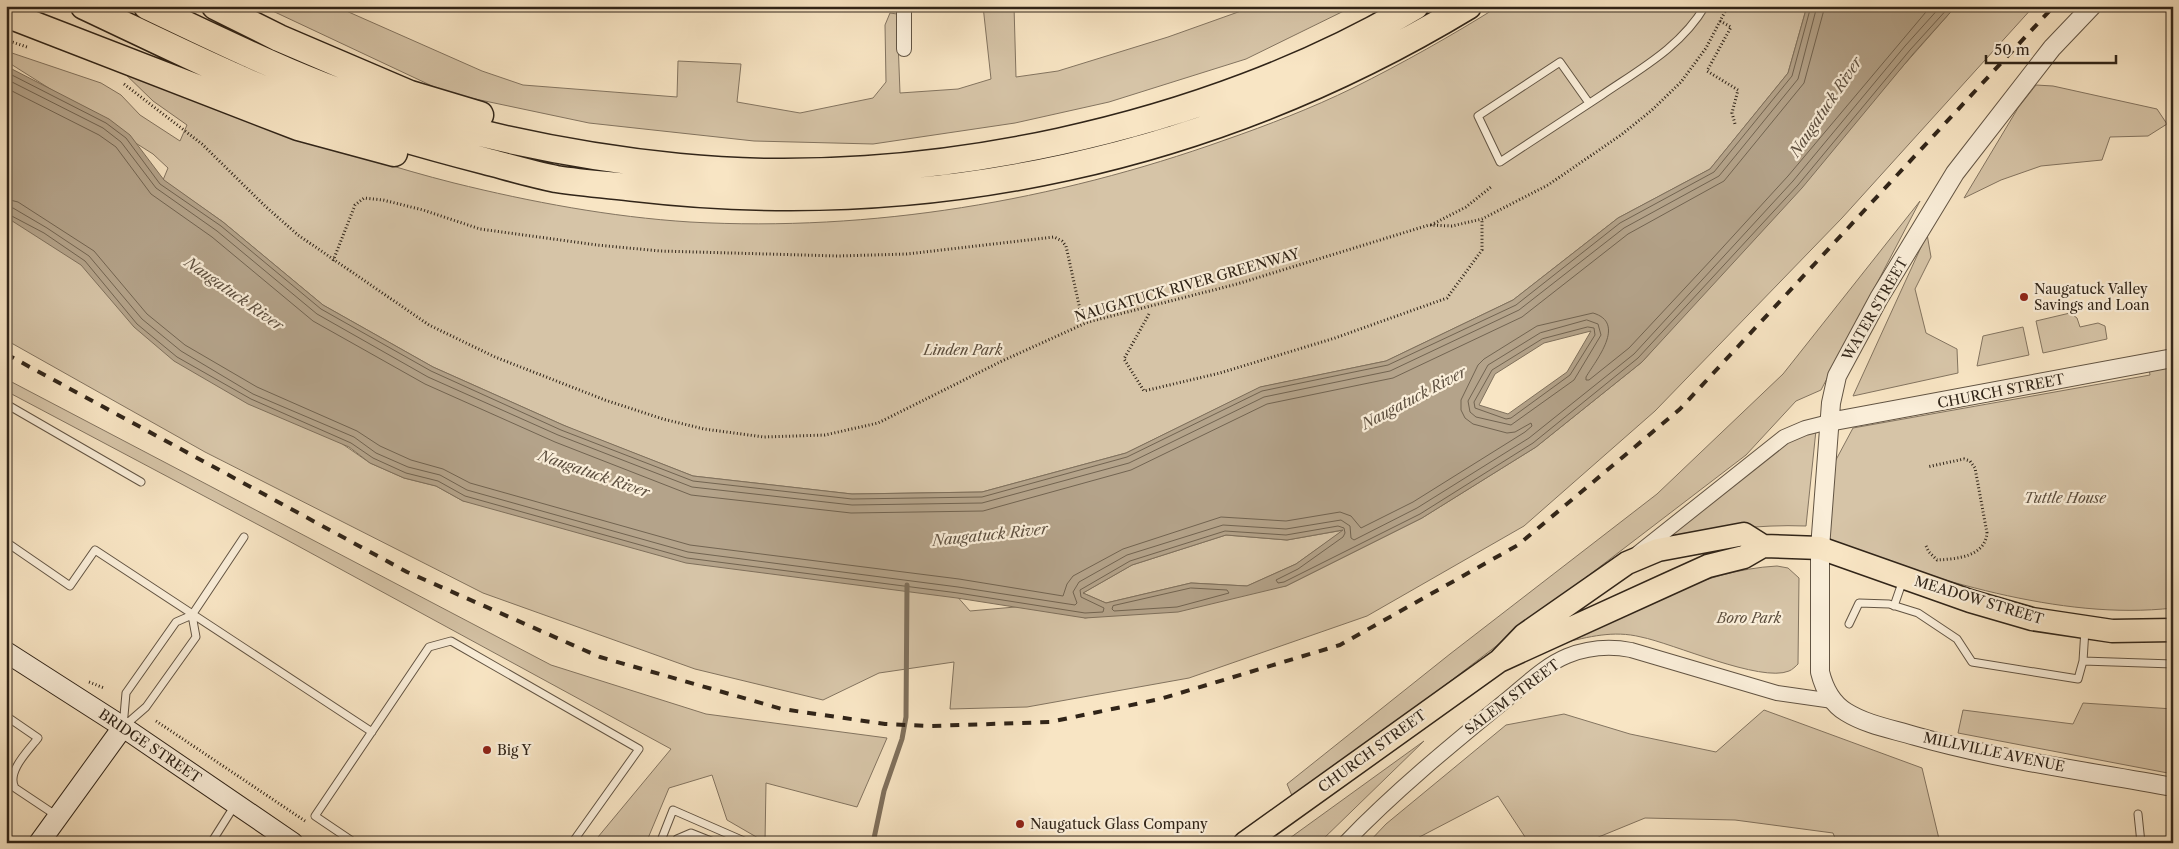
<svg xmlns="http://www.w3.org/2000/svg" width="2179" height="849" font-family="'Libre Caslon Text',serif">
	<rect width="100%" height="100%" fill="#f8e5c4"/>
	<filter id="stains"><feTurbulence type="fractalNoise" baseFrequency=".004" numOctaves="4"/><feColorMatrix values="0 0 0 0 .2 0 0 0 0 .09 0 0 0 0 .02 0 0 0 .5 -.17"/></filter>
	<radialGradient id="worn" r=".72"><stop offset=".6" stop-color="#630" stop-opacity="0"/><stop offset="1" stop-color="#630" stop-opacity=".3"/></radialGradient>
	<path fill="#d6c4a7" stroke="#837460" d="M262,6H335L482,71L523,85L677,97L678,61L741,64L737,102L800,113L873,98L886,82L885,25L890,13L897,14L900,93L958,89L991,79L983,6H1014L1016,77L1058,71L1168,37L1255,6H1354L1246,59L1109,102L1015,123L873,144L754,141L589,123L447,93Z
		M1499,6H1807L1788,73L1710,169L1618,218L1513,300L1386,361L1261,387L1126,453L982,492L852,494L693,476L572,429L433,367L323,305L223,222L163,180L168,168L153,154L6,61V51L101,83L121,95L140,115L180,141L187,125L153,101L118,67C228,109 339,154 454,183C531,202 611,217 690,222C872,232 1054,201 1225,140C1268,125 1312,108 1353,88C1403,63 1451,36 1499,6Z
		M1956,6H2034L1842,218L1655,411L1524,526L1367,616L1189,678L1027,707L950,709L954,662L879,673L823,700L695,669L483,593L205,452L6,340V212L370,463L404,478L436,486L463,501L940,577L970,611L1049,604L1085,618L1286,586L1422,518L1536,447L1642,362Z
		M2036,85L2053,86L2157,109L2167,124L2148,136L2110,137L2102,160L2041,166L2001,180L1964,198L2018,108Z
		M1920,201L1821,390L1796,401L1746,455L1427,699L1293,798L1287,784L1450,654L1657,494L1783,374Z
		M1927,234L1931,257L1915,289L1926,333L1957,349L1958,373L1853,396Z
		M2070,313L2077,318L2080,327L2098,323L2105,326L2107,339L2043,353L2036,321Z
		M2023,327L2029,355L1977,366L1983,336Z
		M2173,353V608C2060,621 1931,578 1826,541L1830,471L1853,428L2150,375L2147,357Z
		M6,379L551,665L706,714L887,738L857,807L766,783L765,842L727,820L712,775L669,788L646,843H593L671,749L287,540L6,391Z
		M1816,430L1806,526C1758,524 1710,531 1663,540L1798,435Z
		M1344,530L1296,564L1247,586L1191,583L1106,603L1083,593L1132,565L1226,535L1287,540Z
		M1777,566L1788,568L1799,578L1798,664C1796,666 1792,670 1789,671C1761,683 1672,643 1641,637C1613,630 1589,637 1562,643C1630,612 1701,570 1777,566Z
		M2083,703L2173,709V774L1958,733L1963,710L2073,724Z
		M1764,710L1922,768L1940,843H1837L1833,833L1735,820L1645,818L1584,843H1529L1498,796L1408,843H1368L1386,824L1506,725L1564,714L1630,734L1716,752Z
		M1424,741L1319,843H1283Z"/>
	<path fill="#b4a38a" stroke="#7f705c" fill-rule="evenodd" d="M1807,6H1956L1913,54L1802,188L1642,362L1536,447L1422,518L1286,586L1178,612L1085,618L957,598L686,563L463,501L436,486L404,478L370,463L349,447L248,404L174,361L134,327L81,265L6,217V66L109,119L130,135L164,180L223,222L323,305L433,367L563,425L693,476L852,494L982,492L1126,453L1260,387L1386,361L1513,300L1618,218L1710,169L1788,73ZM1591,331L1567,372L1508,414L1479,405L1495,374L1544,343ZM1343,530L1296,564L1247,586L1191,583L1106,603L1083,593L1132,565L1226,535L1287,540Z"/>
	<g fill="none" stroke-linecap="round" stroke-linejoin="round">
		<path stroke="#726451" stroke-width="1" d="M6,72L106,123L126,138L160,184L221,226L321,309L431,371L561,430L693,481L852,499L982,497L1127,457L1262,391L1388,365L1516,305L1620,223L1714,172L1792,76L1811,6
			M6,79L103,128L121,142L156,188L217,231L317,314L428,377L558,435L692,487L852,505L982,503L1129,463L1264,397L1390,371L1519,310L1624,228L1719,176L1798,79L1817,6
			M6,88L99,135L116,147L151,194L212,237L313,321L425,384L555,442L691,495L851,513L983,511L1131,470L1267,404L1393,378L1522,317L1628,234L1724,181L1804,83L1825,6
			M6,199L18,202L94,251L147,314L185,345L257,387L357,431L380,446L411,460L443,469L470,483L690,545L959,579L1063,596L1067,584L1073,576L1123,549L1221,517L1286,521L1340,512L1351,516L1361,528L1413,502L1525,432L1532,426L1531,423L1515,432L1507,433L1473,424L1465,418L1461,410V400L1478,365L1484,359L1537,326L1593,313C1627,323 1596,360 1586,377V380H1589L1629,348L1713,258L1788,176L1931,6
			M6,207L13,208L47,228L89,256L142,319L181,351L253,394L354,437L376,453L408,467L440,475L467,490L688,552L958,587L1075,605L1077,603L1073,592L1079,582L1127,555L1223,525L1286,529L1341,520L1350,526L1351,538L1354,540L1417,508L1529,438L1634,354L1793,181L1905,46L1941,6
			M6,213L44,233L85,261L137,324L177,357L251,399L351,443L373,458L406,473L438,481L465,496L687,558L958,593L1085,613L1103,612L1104,608L1081,597L1080,590L1130,561L1225,531L1286,535L1338,526L1344,528L1345,533L1343,537L1298,569L1276,580L1278,583L1284,582L1420,514L1533,443L1638,358L1798,185L1910,50L1950,6
			M1587,320L1598,324L1601,335L1574,380L1511,425L1476,417L1470,412L1468,401L1488,365L1540,333Z
			M1588,327L1594,328L1595,335L1570,375L1511,418L1506,419L1475,408L1474,402L1492,370L1542,339Z
			M1191,588L1227,590L1229,593L1177,607L1114,611L1112,609L1113,606Z"/>
		<path stroke="#7f705c" stroke-width="5" d="M873,843L884,791L902,739L906,717L907,585"/>
		<g stroke="#625443" stroke-width="9">
			<path id="service" d="M1589,103L1560,62L1478,116L1500,162C1534,140 1568,117 1602,95C1640,69 1681,47 1705,6
				M6,404L141,482
				M6,542L70,586L95,550L372,732
				M1894,606L1903,580
				M192,615L196,637L146,707L123,727L126,693L176,622L192,615L244,537
				M1849,624L1859,603L1889,604L1918,613L1957,639L1972,662L2078,679L2083,661
				M2085,629L2083,661L2173,664
				M6,716L38,738C28,751 6,772 15,788L57,816
				M2138,814L2141,843
				M211,843L235,805
				M355,843L315,816L429,647L451,641L639,749L572,843
				M660,843L673,810L744,841L743,843
				M675,843L677,839L691,833L716,843"/>
		</g>
		<g stroke="#625443" stroke-width="16">
			<path id="minor" d="M904,6V49
				M1638,553L1784,437L1805,428L1829,422
				M1345,843C1395,791 1450,746 1505,701C1525,685 1543,666 1567,656C1587,648 1610,646 1631,650L1777,693L1833,701"/>
		</g>
		<g stroke="#625443" stroke-width="20">
			<path id="tertiary" d="M2092,6L2052,48L1955,173L1879,298L1837,376L1831,403L1820,548V672C1824,688 1831,703 1846,712C1867,725 1892,729 1915,736C1999,760 2087,771 2173,787
				M1829,422L2173,358"/>
		</g>
		<g stroke="#302418" stroke-width="22">
			<path id="secondary" d="M6,652L123,727L293,843
				M39,843L123,727"/>
		</g>
		<g stroke="#302418" stroke-width="25">
			<path id="primary" d="M1499,661L1524,635L1627,563L1658,550L1744,534L1763,546L1820,548L1970,601L2032,619L2112,631L2173,630
				M1245,843L1499,661L1666,585L1708,566L1744,557L1763,546"/>
		</g>
		<g stroke="#302418" stroke-width="29">
			<path id="motorway" d="M84,6C163,43 242,83 324,113C376,132 431,147 485,161C508,167 532,174 556,179C582,183 609,185 636,188C929,222 1215,159 1468,6
				M147,6C233,47 319,90 411,115C498,140 589,158 679,167C918,191 1209,129 1415,6
				M215,6L279,38L410,94L480,115
				M6,14L298,127L394,153"/>
		</g>
		<path stroke="#302418" stroke-width="3" stroke-dasharray="1 2.5" stroke-linecap="butt" d="M1720,21L1731,27L1707,71L1738,90L1732,113L1735,124
			M6,40L27,47
			M124,84L202,144L265,206L298,235L429,325L495,357L605,400L663,419L704,429L764,437L825,435L878,423L1002,361L1088,322L1237,284L1429,225L1452,226L1482,219L1548,185L1621,135L1652,110L1681,82L1706,48L1728,6
			M1431,225L1466,207L1491,187
			M333,261L355,205L364,198L383,200L423,210L480,229L597,245L660,251L838,256L907,254L1054,237L1062,241L1066,246L1081,314L1088,322
			M1149,314L1124,359L1144,391L1220,373L1335,338L1447,298L1482,250V219
			M1926,546L1929,552L1937,560C1956,559 1985,557 1987,533L1975,468L1970,461L1964,459L1927,467
			M89,682L104,688
			M156,721L305,821"/>
		<use href="#service" stroke="#faeed9" stroke-width="7"/>
		<use href="#minor" stroke="#faeed9" stroke-width="14"/>
		<use href="#tertiary" stroke="#faeed9" stroke-width="18"/>
		<use href="#secondary" stroke="#faeed9" stroke-width="20"/>
		<use href="#primary" stroke="#f8e5c4" stroke-width="22"/>
		<use href="#motorway" stroke="#f8e5c4" stroke-width="26"/>
		<path stroke="#302418" stroke-width="4" stroke-dasharray="9 9" stroke-linecap="butt" d="M6,354L407,572L600,657L782,709L885,724L931,726L1050,722L1160,699L1340,645L1518,545L1680,409L2054,6"/>
	</g>
	<g fill="#8f2418" stroke="#faeed9" stroke-width="2">
		<circle cx="2024" cy="297" r="5"/>
		<circle cx="487" cy="750" r="5"/>
		<circle cx="1020" cy="824" r="5"/>
	</g>
	<g text-anchor="middle" stroke-width="4.5" stroke-linejoin="round" paint-order="stroke">
		<g font-size="14" fill="#302418" stroke="#faeed9">
			<text transform="translate(1187 285) rotate(-16)" y="5">NAUGATUCK RIVER GREENWAY</text>
			<text transform="translate(1875 309) rotate(-60)" y="5">WATER STREET</text>
			<text transform="translate(2001 391) rotate(-11)" y="5">CHURCH STREET</text>
			<text transform="translate(1979 600) rotate(17)" y="5">MEADOW STREET</text>
			<text transform="translate(1512 697) rotate(-37)" y="5">SALEM STREET</text>
			<text transform="translate(150 746) rotate(34)" y="5">BRIDGE STREET</text>
			<text transform="translate(1372 751) rotate(-36)" y="5">CHURCH STREET</text>
			<text transform="translate(1994 752) rotate(12)" y="5">MILLVILLE AVENUE</text>
		</g>
		<g font-size="14" fill="#302418" stroke="#faeed9" text-anchor="start">
			<text x="2034" y="294">Naugatuck Valley<tspan x="2034" dy="16">Savings and Loan</tspan></text>
			<text x="497" y="755">Big Y</text>
			<text x="1030" y="829">Naugatuck Glass Company</text>
		</g>
		<g font-size="14" font-style="italic" fill="#5a4c3c" stroke="#faeed9">
			<text x="963" y="355">Linden Park</text>
			<text x="2065" y="503">Tuttle House</text>
			<text x="1749" y="623">Boro Park</text>
		</g>
		<g font-size="15" font-style="italic" fill="#5e5040" stroke="#faeed9">
			<text transform="translate(1826 107) rotate(-56)" y="5">Naugatuck River</text>
			<text transform="translate(234 294) rotate(35)" y="5">Naugatuck River</text>
			<text transform="translate(1414 398) rotate(-28)" y="5">Naugatuck River</text>
			<text transform="translate(594 474) rotate(19)" y="5">Naugatuck River</text>
			<text transform="translate(990 535) rotate(-6)" y="5">Naugatuck River</text>
		</g>
	</g>
	<rect width="2179" height="849" fill="none" stroke="#f8e5c4" stroke-width="25"/>
	<rect x="8" y="8" width="2164" height="834" fill="none" stroke="#302418" stroke-width="2.5"/>
	<rect x="12" y="12" width="2154" height="824" fill="none" stroke="#302418"/>
	<path d="M1986 55v8h130v-8" fill="none" stroke="#302418" stroke-width="2.5"/>
	<text x="1994" y="55" font-size="15" fill="#302418" stroke="#faeed9" stroke-width="4" paint-order="stroke">50 m</text>
	<rect width="100%" height="100%" filter="url(#stains)"/>
	<rect width="100%" height="100%" fill="url(#worn)"/>
</svg>
